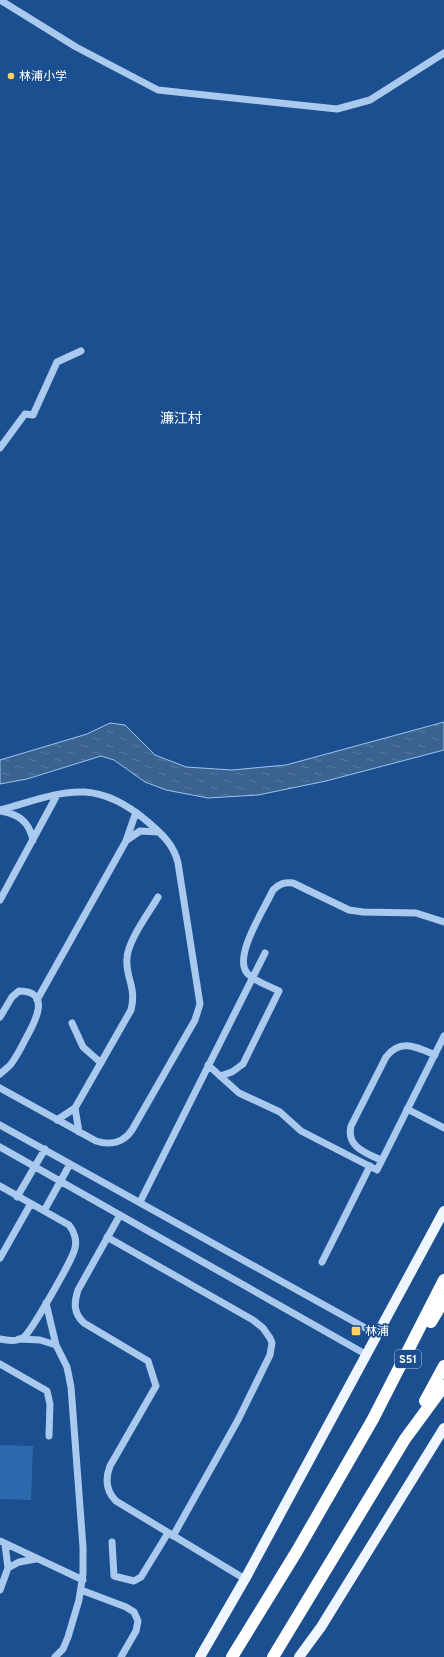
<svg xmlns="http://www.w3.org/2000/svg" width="444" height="1657" font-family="Overpass,'Noto Sans SC',sans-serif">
	<defs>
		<pattern id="water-ripples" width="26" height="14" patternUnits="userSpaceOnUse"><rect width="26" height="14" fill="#3c6290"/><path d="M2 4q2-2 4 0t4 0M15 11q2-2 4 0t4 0" fill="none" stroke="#597aa1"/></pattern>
	</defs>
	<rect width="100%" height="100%" fill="#1b4f8f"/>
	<path fill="#2e69ad" d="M0,1445L33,1446L31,1500L0,1499Z"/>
	<path fill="url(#water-ripples)" stroke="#9cc4f0" d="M444,722V750L326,781L258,795L208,798L166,790L145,782L114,760L101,756L27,779L0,784V760L87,734L110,723L125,725L155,755L186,767L232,770L286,765Z"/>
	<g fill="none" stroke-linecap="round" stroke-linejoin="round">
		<path stroke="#a9c9ee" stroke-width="7" d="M0,0L76,47L158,90L337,109L370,100L444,53
			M0,448L25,414L33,415L57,362L81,351
			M0,810C62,793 93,775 148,822C162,834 174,845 178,863L200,1004L195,1020L132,1130C124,1142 111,1146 96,1141L0,1088
			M0,811C18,814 29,821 33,840
			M127,840L140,831L159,832
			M0,900L57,795
			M37,1000L126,841L136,812
			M0,1017L12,997L19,991C53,991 34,1024 25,1040C21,1048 17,1056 11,1064C8,1068 4,1070 0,1074
			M72,1023L83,1047L101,1063
			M208,1065L239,1093L280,1112L301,1131L377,1170L444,1036
			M220,1076L232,1072L243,1064L279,991C269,986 254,981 247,973C233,956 265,908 273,890C279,884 284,882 293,883L349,910L363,912L416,913L444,922
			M75,1108L79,1132
			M407,1109L444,1128
			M57,1120L75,1108L131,1010C137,987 125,977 127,958C128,940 149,913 158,897
			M0,1125L378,1335
			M0,1147L367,1355
			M381,1160C366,1153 346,1147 351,1126L386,1057C400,1038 417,1047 435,1055
			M0,1186L69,1225C74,1231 77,1240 75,1248C73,1259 32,1330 24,1337C17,1342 8,1341 0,1339
			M17,1197L45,1149
			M140,1202L265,953
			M44,1211L70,1164
			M120,1215L78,1290C74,1302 73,1313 84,1323L148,1361L156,1386L110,1466C105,1479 106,1491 116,1501L245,1579
			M107,1237L253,1320L263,1328L270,1338L272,1343L270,1355L238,1420L173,1536
			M0,1258L30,1205
			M322,1262L370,1166
			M46,1303L56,1345L67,1367L71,1387L83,1547V1574L79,1600L68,1637L63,1649L55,1657
			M19,1339L40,1340L56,1345
			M0,1364L47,1391L50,1404L49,1436
			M0,1541L83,1580
			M112,1542L114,1576L134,1581L141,1577L168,1533
			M8,1568L19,1562L36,1559
			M0,1590L8,1568L5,1544
			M81,1590L126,1607L134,1612L138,1621L136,1631L121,1657"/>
		<path stroke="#f0f6ff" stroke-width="10" d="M200,1657L245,1579L444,1211
			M299,1657L321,1627L444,1428"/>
		<path stroke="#fff" stroke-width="12" d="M431,1322L444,1300
			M425,1401L444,1366
			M232,1657L297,1551L373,1419L444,1280
			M273,1657L405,1439L444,1386"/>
	</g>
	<g fill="#ffd166" stroke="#1b4f8f" stroke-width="1.5">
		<circle cx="11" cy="76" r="4"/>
		<rect x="351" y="1326" width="10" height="10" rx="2"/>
	</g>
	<g text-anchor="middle" stroke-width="3.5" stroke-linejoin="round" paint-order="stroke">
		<rect fill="#1b4f8f" stroke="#bbcadd" stroke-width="1" x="395" y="1350" width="26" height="18" rx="3"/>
		<g font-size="11" font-weight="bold" fill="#fff">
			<text x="408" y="1363">S51</text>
		</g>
		<g font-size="12" fill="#fff" stroke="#1b4f8f" text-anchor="start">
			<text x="19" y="80">林浦小学</text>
			<text x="365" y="1335">林浦</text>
		</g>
		<g font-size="14" fill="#fff" stroke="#1b4f8f">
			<text x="181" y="423">濂江村</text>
		</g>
	</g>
</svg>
